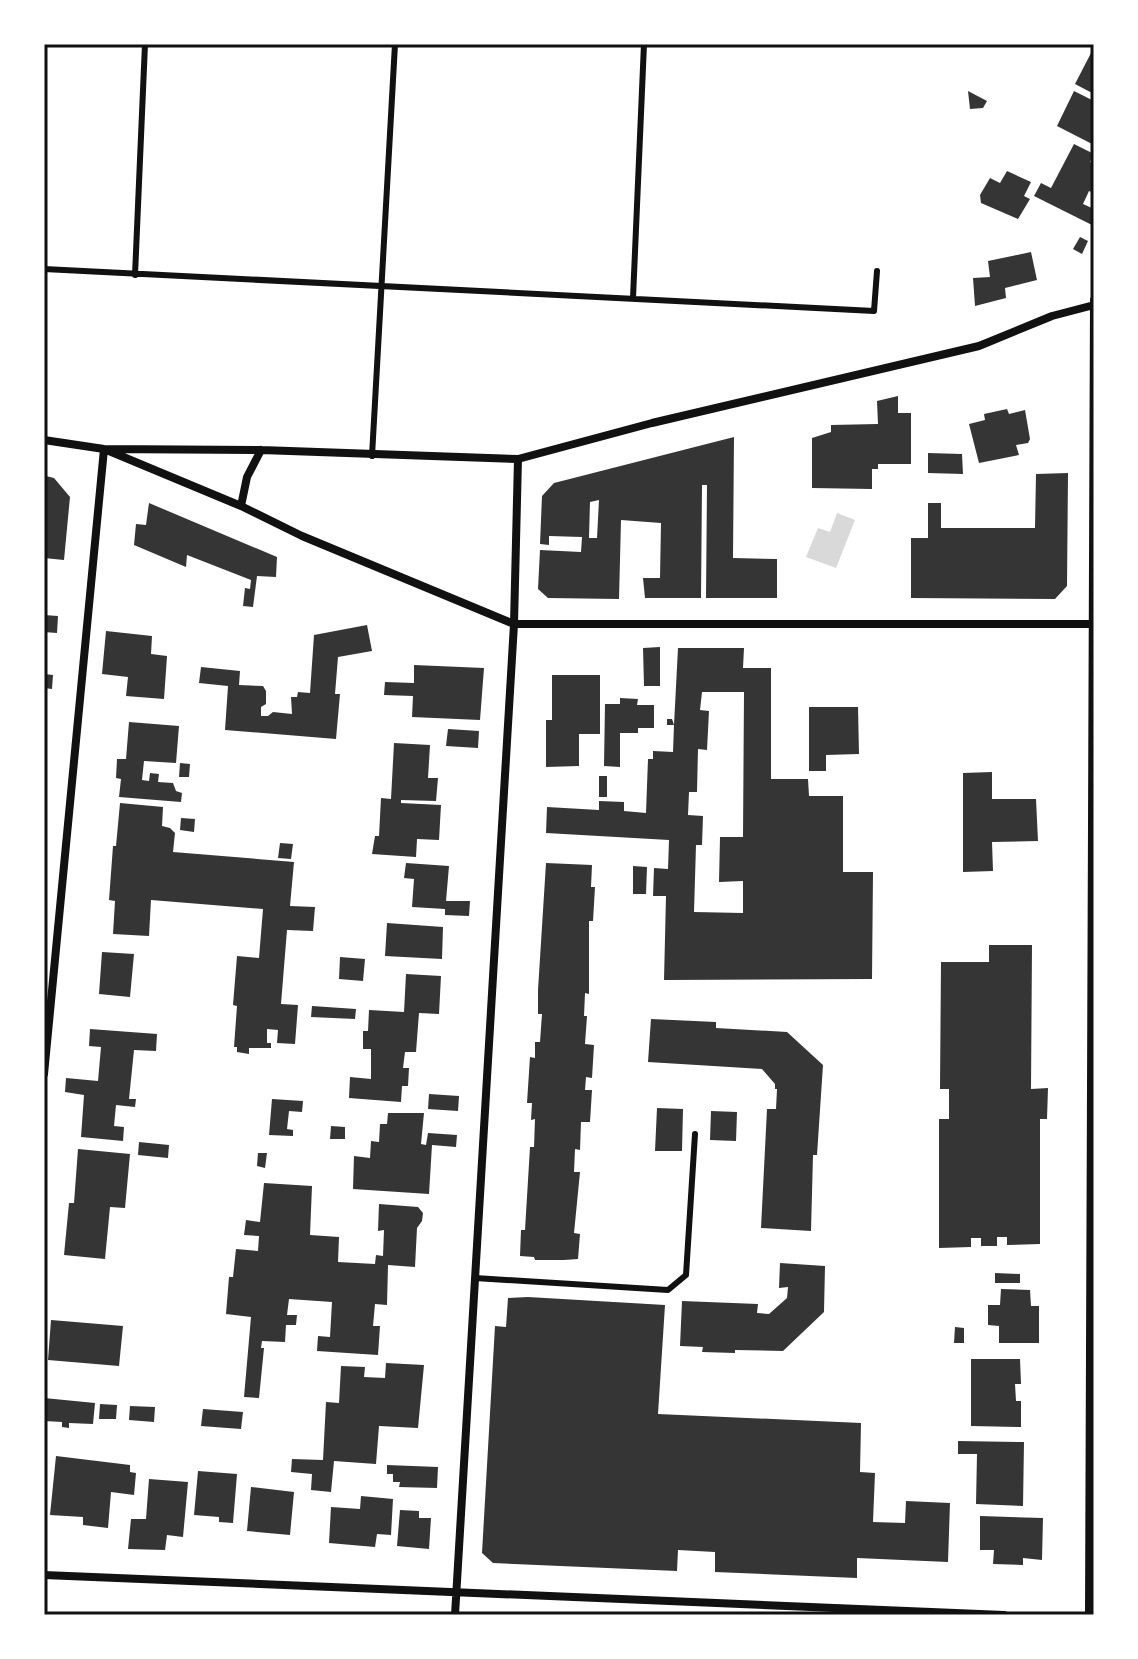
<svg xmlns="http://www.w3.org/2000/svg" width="1138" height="1659" font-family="'PT Sans',sans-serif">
	<rect width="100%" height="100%" fill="#fff"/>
	<path fill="#d9d9d9" d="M837,513L855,520L836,568L806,557L818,528L830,532Z"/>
	<path fill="#353535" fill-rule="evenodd" d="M1091,53L1094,55V94L1075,84Z
		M968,91L987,101L983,108L970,109Z
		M1074,91L1094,101V145L1057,126Z
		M1074,144L1094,154L1090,162L1094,164V193L1089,191L1083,204L1094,209V226L1034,196L1041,183L1051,188Z
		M1007,171L1031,182L1024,196L1030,199L1018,219L981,203L980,195L990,178L1000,183Z
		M1080,237L1088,241L1082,254L1073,249Z
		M1031,252L1037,280L1005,288L1006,298L975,306L973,278L990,277L988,261Z
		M898,396V413H911V464H878V469H872V489L812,488V438L831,432V425L878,424L877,401Z
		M1007,409L1009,414L1025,410L1030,439L1028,443L1016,445L1019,455L979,463L969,424L985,420L984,414Z
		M734,437L733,558L777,559V598H706L707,485H702L701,598H645L643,578H660L661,523L621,520L619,599L548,598L538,589L540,550L581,552L582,537L549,536V545L540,544L542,496L554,483ZM599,500L597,538H589L590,502Z
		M928,453L962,454L963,474L928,473Z
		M1068,473L1067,586L1055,599L911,598V538H928V503H941V528H1035L1036,474Z
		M46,476L54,478L70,497L64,560L44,558Z
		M149,503L277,557L276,577L257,576L253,607L243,606L245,588L250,589L251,580L187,555L186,567L134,545L136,524L146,525Z
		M44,615L58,616L57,633L44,632Z
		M367,625L372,651L338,657L335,694H340L336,739L225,730L228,686L199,683L201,667L240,671L239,685L263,686L266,691V704L261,707V716H268L273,712L292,714L291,697H297L298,692L310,693L314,635Z
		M106,631L152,636L151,654L167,656L164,699L126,696L128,677L102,674Z
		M660,647V686H644L643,648Z
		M678,648H744L743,668H771V779H808L809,796H843V872H873L872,979L664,980L666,896H653L654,868L668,869L669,840L546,833L547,807L599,810V801L624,802V811L646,813L648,759H653V751L673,752L674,725H667V719H672L674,725ZM702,692H744L743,837H720L719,882L743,881V913L694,912L696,845H702L703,816L688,815L689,792H697L698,749L707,750L709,711L700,710Z
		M414,665L484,668L480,720L412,717L413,696L384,695L385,682L414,683Z
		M44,674L53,675L52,689L44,688Z
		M552,675H600V734H579V766L546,767V720H552Z
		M620,698L638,699L637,705H654V728H638V733H620V767L604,766L605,704H620Z
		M809,707H858L859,754L826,755V771H809Z
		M129,722L179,726L176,763L144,761L142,780L149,781L150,773L159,774L158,782L173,783L176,791L182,793L181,802L119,797L121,779L116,778L117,759H126Z
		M448,729L479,731L478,748L446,746Z
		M394,743L430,745L428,778H438L436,801L401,800V803L441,805L439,840L417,839L416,857L372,854L375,836H379L381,798L391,799Z
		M180,763L190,764L189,777H179Z
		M992,772V799H1036L1038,841L992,842L993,871L963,872V773Z
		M599,776H607V797H599Z
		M120,803L163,807L162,826L170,828L175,833L173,852L294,862L290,906L315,907L313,931L287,930L281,1004L298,1005L295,1044L277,1043L278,1030L267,1029V1043H271V1048H249V1054L237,1052V1047H234L237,1006L233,1005L237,956L259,958L263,909L151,900L149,936L113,934L115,901L109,900L113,846H116Z
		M181,818L195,819L194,832L180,830Z
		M280,843L293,844L291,859L278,858Z
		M406,863L449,866L446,901H470L469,916L445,915V909L412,907L414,879L404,878Z
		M546,863L592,865L591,887H595L593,921H589V994L585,993L584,1016H587L585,1044L594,1045L592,1078L586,1077L585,1090H592L590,1122H581L580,1150L575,1149L574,1172H580L574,1233L580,1234L578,1259L564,1260H535L534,1257L520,1256L521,1230H525L530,1147H534L535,1119L531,1120L532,1103H527L530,1057L535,1058V1042H540L542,1014H538V990Z
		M633,866L647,867L646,894H633Z
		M387,923L443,927L442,959L385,956Z
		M989,945H1032L1031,1089L1048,1088L1047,1119H1040V1244L1007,1245V1237H997V1246H981V1238H971V1247L939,1248V1119H949V1089H940L941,962H989Z
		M102,952L134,954L130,997L99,994Z
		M340,957L365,959L363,981L339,979Z
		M406,974L441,976L439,1014L419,1013L416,1052H405L403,1068H409L408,1086H402L401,1102L349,1098L350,1077L371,1079V1049H363V1031H368L369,1010L404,1012Z
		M312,1006L356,1009L355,1019L311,1017Z
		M651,1019L716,1022V1028L787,1032L823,1065L817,1155H813L811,1231L761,1228L767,1109H776L777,1089H775V1084L762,1069L648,1062Z
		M90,1029L157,1034L156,1051L134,1050L129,1099H136L135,1107L116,1105L114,1126L124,1127L123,1141L81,1137L84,1095L65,1092L66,1078L98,1081L101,1047L89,1046Z
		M429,1094L459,1096L458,1111L428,1109Z
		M272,1099L303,1101L302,1112L289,1111L287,1129L293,1130V1136L269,1135Z
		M657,1108L683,1109L682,1151H655Z
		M711,1111L737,1112L736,1141L710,1140Z
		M388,1113H424L421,1144L426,1145L428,1133L457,1135L456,1147L432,1145L429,1194L353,1189L354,1156L370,1158L371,1141L379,1142L380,1124H387Z
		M331,1126L345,1127V1139H330Z
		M139,1142L169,1145L168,1158L138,1155Z
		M78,1149L130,1154L125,1208L110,1207L105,1259L64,1255L69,1203H74Z
		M258,1153H267L265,1168L257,1166Z
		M264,1183L312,1186L310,1235L339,1237L338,1262L375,1264L376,1255L383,1256L384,1230L378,1231L379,1204L418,1207L423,1213L422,1221L417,1228L415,1267L388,1265L387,1305L375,1304L373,1326H380L378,1355L317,1351L318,1336L330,1337L332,1302L289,1299L287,1315H297L296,1325H286L285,1342L262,1341L261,1348H264L259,1398L244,1397L251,1317L226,1314L229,1277H233L236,1249L258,1251L259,1236L244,1235L246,1220L260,1222Z
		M780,1263L825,1266L824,1312L783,1351L735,1350V1353L702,1352L703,1347L680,1346L682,1301L758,1304L757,1313L769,1314L787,1298L788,1287L779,1288Z
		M995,1273L1020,1274V1283H995Z
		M1001,1289L1030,1290L1031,1306H1039V1343H999V1326L988,1325V1305H1000Z
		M528,1297L665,1305L658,1414L861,1423L860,1472L875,1473L873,1522L905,1523L906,1501L950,1503L948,1562L857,1558V1578L715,1572V1552L678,1550L677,1571L493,1563L482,1553L495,1326L506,1327L508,1298Z
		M51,1320L123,1326L119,1366L48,1360Z
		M955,1327L964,1328V1343H954Z
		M971,1359H1020L1021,1384H1015L1016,1401H1021V1427L971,1426Z
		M386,1363L424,1365L418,1428L379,1426L376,1464L334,1461L331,1492L311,1490L312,1474L291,1472L292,1459L323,1460L326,1402L339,1403L341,1366L365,1367L364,1377L385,1378Z
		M44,1398L95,1403L93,1424L69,1423V1428L62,1427V1422L44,1421Z
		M100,1404L117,1405L116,1419H99Z
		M130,1406L155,1407L154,1422L129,1420Z
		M203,1409L243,1412L241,1429L201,1426Z
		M958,1441L1024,1442L1023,1506L976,1504L977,1454H958Z
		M56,1456L130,1465V1472L136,1473L134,1495L111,1492L108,1528L83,1525V1517L50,1515Z
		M387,1465L438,1467L437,1488L399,1487L400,1482H393V1474H387Z
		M198,1471L237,1474L233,1523L219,1522V1517L194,1515Z
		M149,1479L188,1482L183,1537L167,1535L165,1550L128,1549L131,1519H146Z
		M251,1487L294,1492L290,1535L247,1531Z
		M361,1496L393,1499L391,1535L377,1534L375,1547L329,1543L331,1507L360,1509Z
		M400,1510L419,1511V1518H431L429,1549L397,1546Z
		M980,1516L1043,1518L1042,1560L1023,1558V1565L993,1564L994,1550H980Z"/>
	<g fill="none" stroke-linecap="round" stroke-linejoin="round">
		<path stroke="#111" stroke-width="6" d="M44,269L874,311L877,271
			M135,275L145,44
			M633,298L644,44
			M372,456L395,44
			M475,1278L668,1290L686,1275L695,1134"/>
		<path stroke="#111" stroke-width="8" d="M44,440L104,449L261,450L518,459L652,423L979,346L1052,316L1094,305
			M109,451L241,506L302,536L514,624H1094
			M241,506L247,477L261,450
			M44,1074L104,449
			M44,1575L1004,1615
			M455,1615L514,624L518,459
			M1089,1615L1094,300"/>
	</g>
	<rect width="1138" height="1659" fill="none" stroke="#ffffff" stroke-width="92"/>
	<rect x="46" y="46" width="1046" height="1567" fill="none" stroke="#111" stroke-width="3"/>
</svg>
